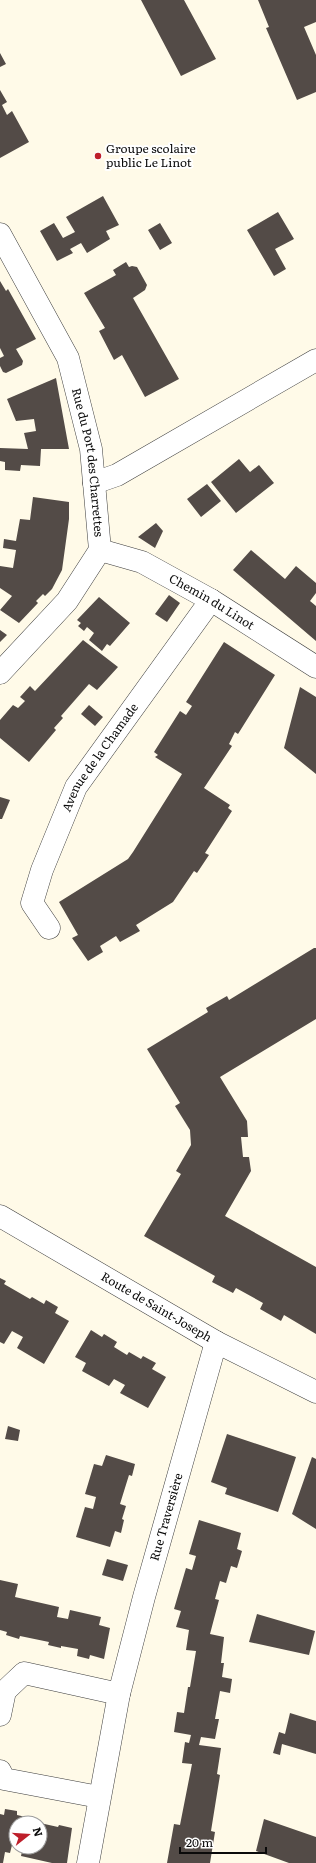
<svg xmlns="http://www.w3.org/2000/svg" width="316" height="1863" font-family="Literata,serif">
	<rect width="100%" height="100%" fill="#fffae8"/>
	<path fill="#534b47" d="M141,0H184L216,59L181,76Z
		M258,0H316V22L304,27L316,55V92L297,100L266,28L269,27Z
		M0,53L6,64L0,67Z
		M0,90L7,102L2,105L7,115L12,111L29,142L0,158Z
		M103,196L119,225L106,231L110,239L87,253L81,243L70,249L73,253L57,261L40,231L54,223L63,238L75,232L66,217Z
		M278,212L294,239L275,249L286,269L274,276L247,230Z
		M160,223L172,243L160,250L148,230Z
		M126,262L129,267L132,266L137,267L147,285L145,290L133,298L179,379L145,397L122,355L114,360L99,331L105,328L84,293L116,275L113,270Z
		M0,281L6,291L8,289L36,339L16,349L23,361L22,365L6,373L3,372L0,366V358L4,356L0,348Z
		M56,378L69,449H41L40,466L21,465L20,471L5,470V462L0,461V448L28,449L24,433L36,431L34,419L16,421L7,399Z
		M239,459L250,472L259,465L274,483L236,513L211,482Z
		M207,484L221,501L201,517L187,499Z
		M33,497L69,502V519L62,570L52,589L45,596L43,594L36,601L38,603L19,623L0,610L12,596L0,588V566L13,568L16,550L3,548L4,539L16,541L20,519L30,520Z
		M156,523L163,531L155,548L138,537Z
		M251,550L285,579L296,566L316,583V593L310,601L316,606V641L233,570Z
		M169,595L180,603L167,622L155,614Z
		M99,597L130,623L110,646L107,644L102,651L89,640L94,633L87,627L84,631L78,626L81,623L77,620Z
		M0,630L7,635L0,642Z
		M83,640L118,667L97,690L89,684L61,716L63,718L54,728L56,730L29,762L0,738V720L13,705L18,708L25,701L20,697L30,686L35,691Z
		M224,642L275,675L238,734L235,732L229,744L232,746L204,788L230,805L228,808L232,811L205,853L209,855L197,873L194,871L173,902L136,925L140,931L120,942L116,936L100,946L103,952L88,961L72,938L78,935L59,902L128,859L133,852L182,774L155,757L158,755L154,752L180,711L186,715L192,706L186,702Z
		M300,687L316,697V774L284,748Z
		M89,705L103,717L95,726L81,714Z
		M0,797L10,800L2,819H0Z
		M314,948H316V1019L220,1077L247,1121L248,1137H241L243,1157H249L251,1171L225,1216L316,1267V1334L284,1315L281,1321L260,1309L263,1303L236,1288L233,1293L212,1282L215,1276L144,1236L181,1174L176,1171L191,1145L190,1130L175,1106L180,1103L147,1049L208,1012L206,1008L227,996L229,1000Z
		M0,1278L6,1281L4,1284L30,1299L32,1297L44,1304L46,1300L58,1307L55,1313L69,1321L44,1364L17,1348L23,1337L12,1331L4,1344L0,1342Z
		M91,1330L102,1337L104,1334L117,1342L114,1347L127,1355L129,1352L141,1359L143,1356L156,1363L152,1369L166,1377L148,1408L120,1393L125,1385L114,1379L109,1386L82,1371L86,1363L75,1357Z
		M8,1426L20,1430L18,1441L5,1439Z
		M227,1434L296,1457L278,1512L225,1494L227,1488L211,1482Z
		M106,1455L135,1464L132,1476L129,1475L120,1504L126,1506L122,1519L124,1520L121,1533L115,1531L110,1547L76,1537L85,1507L93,1509L96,1497L85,1494L94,1464L102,1466Z
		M312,1457L316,1459V1529L292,1514Z
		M199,1520L241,1533L237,1549L242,1551L237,1568L231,1566L226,1583L220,1581L215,1599L219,1600L210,1634L224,1637L221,1663H224L222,1677L232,1679L230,1693L220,1691L215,1719H219L215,1739L201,1737L199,1745L221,1748L217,1774L220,1775L211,1831L215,1832L210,1863H167L174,1824L180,1825L192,1764L182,1763L185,1742L189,1743L191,1735L174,1732L177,1712L184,1713L188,1687H190L196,1651L186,1650L189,1630L176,1627L181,1611L174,1609L186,1568L192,1570L196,1556L189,1554Z
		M107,1559L128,1565L123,1581L102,1575Z
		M0,1580L18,1584L15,1597L59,1607L57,1617L68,1619L70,1610L101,1617L99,1625L110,1628L104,1659L90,1655L89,1659L77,1656L78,1649L61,1646V1648L48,1645L49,1642L20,1636L19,1639L6,1635L7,1632L0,1630Z
		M257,1614L315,1631L309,1655L249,1642Z
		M290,1713L316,1721V1754L282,1744L280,1755L273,1753L279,1732L285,1734Z
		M5,1809L17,1811V1815L30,1818L29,1821L36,1822L16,1823V1846L12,1845L10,1853L5,1852L3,1863H0V1814L4,1815Z
		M264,1819L316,1837V1863H289L256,1851Z
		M40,1823L58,1827L59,1825L72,1828L67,1863H52L21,1856L23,1847H40Z"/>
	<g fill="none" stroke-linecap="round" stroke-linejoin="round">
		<g stroke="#3d3d3d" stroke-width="23">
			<g id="minor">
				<path id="s1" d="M0,234L68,358L91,449L100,550L67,601L0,673"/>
				<path d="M94,483L117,475L316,360"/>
				<path id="s2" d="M100,550L142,562L211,600L316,667"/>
				<path id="s3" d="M49,928L32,903L42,870L76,787L211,600"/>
				<path id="s4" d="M0,1216L216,1342L316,1392"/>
				<path d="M0,1715L5,1691L24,1673L119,1694"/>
				<path d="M0,1771L4,1779L99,1797"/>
				<path id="s5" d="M88,1863L119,1694L144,1597L216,1342"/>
			</g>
		</g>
		<use href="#minor" stroke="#fff" stroke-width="22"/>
	</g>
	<circle fill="#be1f2b" stroke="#fff" stroke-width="1.5" cx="98" cy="156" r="4"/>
	<g text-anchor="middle" stroke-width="4" stroke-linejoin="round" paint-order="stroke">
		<g font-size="12" fill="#0a0a0a" stroke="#fff" text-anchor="start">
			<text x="106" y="153">Groupe scolaire<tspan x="106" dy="14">public Le Linot</tspan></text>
		</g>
		<g font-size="12" fill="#0a0a0a" stroke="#fff">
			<text dy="4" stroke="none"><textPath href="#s1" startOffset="248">Rue du Port des Charrettes</textPath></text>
			<text dy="4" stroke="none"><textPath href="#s2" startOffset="124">Chemin du Linot</textPath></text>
			<text dy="4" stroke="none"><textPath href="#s3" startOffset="192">Avenue de la Chamade</textPath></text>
			<text dy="4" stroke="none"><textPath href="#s4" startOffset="181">Route de Saint-Joseph</textPath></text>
			<text dy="4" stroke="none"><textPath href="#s5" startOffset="355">Rue Traversière</textPath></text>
		</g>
	</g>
	<g transform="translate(28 1835) rotate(73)"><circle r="19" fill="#ffffff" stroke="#9d9d9d"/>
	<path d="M0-3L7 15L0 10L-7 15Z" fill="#be1f2b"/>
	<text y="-6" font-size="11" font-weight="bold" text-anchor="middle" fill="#0a0a0a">N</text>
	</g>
	<path d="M180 1847v6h86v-6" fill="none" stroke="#0a0a0a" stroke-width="2"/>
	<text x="186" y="1847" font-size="12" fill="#0a0a0a" stroke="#ffffff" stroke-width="3" paint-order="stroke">20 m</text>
</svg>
